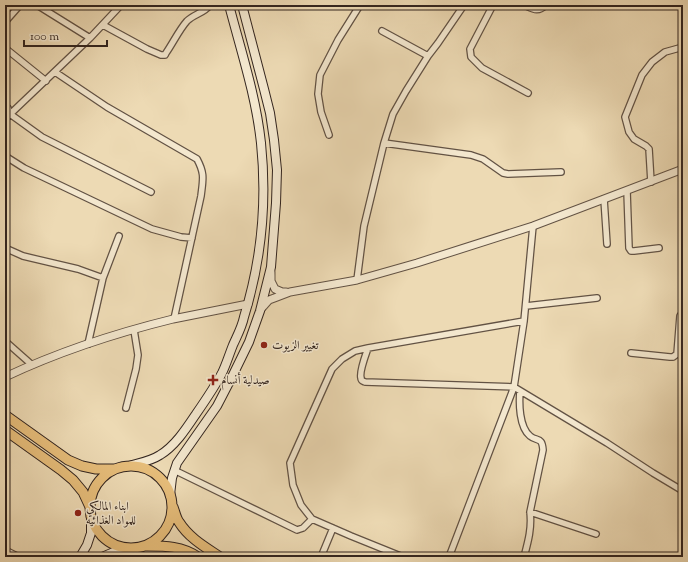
<svg xmlns="http://www.w3.org/2000/svg" width="688" height="562" font-family="'Sorts Mill Goudy',Amiri,serif">
	<rect width="100%" height="100%" fill="#eddab4"/>
	<filter id="stains"><feTurbulence type="fractalNoise" baseFrequency=".005" numOctaves="4"/><feColorMatrix values="0 0 0 0 .2 0 0 0 0 .09 0 0 0 0 .02 0 0 0 .5 -.17"/></filter>
	<radialGradient id="worn" r=".72"><stop offset=".6" stop-color="#630" stop-opacity="0"/><stop offset="1" stop-color="#630" stop-opacity=".3"/></radialGradient>
	<g fill="none" stroke-linecap="round" stroke-linejoin="round">
		<g stroke="#625244" stroke-width="8">
			<path id="minor" d="M37,5L90,38
				M493,5L470,49L471,57L482,68L528,93
				M524,5C533,9 538,13 546,5
				M408,6V5
				M5,22L20,5
				M103,25L147,49L161,55H165L166,53C173,43 179,30 187,21C194,14 204,13 210,5
				M382,31L428,56
				M5,48L46,81
				M55,72L107,107L197,159C205,174 203,179 201,196L174,319
				M5,106L8,108L10,114L42,137L151,192
				M5,119L90,38L121,5
				M329,135L321,112L318,94L320,75L338,40L360,5
				M384,143L471,155L483,159L503,173L508,174L561,172
				M5,156L24,168L152,229L181,237L192,238
				M651,182L649,149L646,146L634,139L629,132L625,117L642,75L652,62L665,52L683,47
				M627,191L629,248L631,251H634L659,248
				M604,199L607,244
				M5,248L23,256L78,269L103,278
				M357,280L364,226L384,143L393,114L406,91L428,56L438,43L464,5
				M526,306L597,298
				M5,341L31,364
				M88,344L103,278L119,236
				M368,348C366,354 359,372 361,378C361,381 363,381 365,382L514,387L607,443L653,473L683,491
				M631,353L670,357H673L677,354L680,316L683,312
				M520,391C519,403 519,427 530,436C537,442 542,436 543,450L530,512C532,528 528,542 524,557
				M126,408L136,369L138,355L134,330
				M174,470L297,530L303,528L312,519
				M530,512L596,534
				M5,550L19,557
				M116,551L117,557
				M321,557L333,528
				M403,557L351,536L312,519L301,505L293,485L290,463L332,369L342,359L355,351L368,348L524,321
				M449,557L514,387L524,321L533,226"/>
		</g>
		<g stroke="#625244" stroke-width="9">
			<path id="tertiary" d="M271,272V281L275,289L282,292H286
				M261,309L269,300L277,297L290,292L357,280L417,263L533,226L683,169
				M5,377C58,352 116,333 173,319C198,314 223,309 248,304"/>
		</g>
		<g stroke="#33251f" stroke-width="10">
			<path id="secondary" d="M129,466C139,463 151,461 160,455C175,446 186,429 196,414C205,401 214,388 222,373C226,365 229,355 233,345C237,336 242,327 244,317C261,262 267,201 261,143C256,96 241,51 229,5
				M170,495L172,478L177,463L217,406L231,379L249,342L260,311L271,267L276,203L277,170L274,140L270,113L264,89L242,5
				M80,557L87,545L91,533V516
				M102,557L116,551L127,549"/>
		</g>
		<g stroke="#33251f" stroke-width="11">
			<path id="primary" d="M5,415L68,460L82,466L96,469H114
				M5,430L61,470L73,480L83,492L90,507
				M90 507a41 41 0 1 1 82 0a41 41 0 1 1-82 0Z
				M173,507C175,512 176,518 179,522C189,538 205,547 220,557
				M147,546C166,546 182,546 198,557"/>
		</g>
		<use href="#minor" stroke="#f3e7ce" stroke-width="5.5"/>
		<use href="#tertiary" stroke="#f3e7ce" stroke-width="7"/>
		<use href="#secondary" stroke="#f3e7ce" stroke-width="8"/>
		<use href="#primary" stroke="#e6bd7a" stroke-width="9"/>
	</g>
	<g fill="#8f2418" stroke="#f3e7ce" stroke-width="1.5">
		<circle cx="264" cy="345" r="4"/>
		<path d="M211 374h4v4h4v4h-4v4h-4v-4h-4v-4h4z"/>
		<circle cx="78" cy="513" r="4"/>
	</g>
	<g text-anchor="middle" stroke-width="3" stroke-linejoin="round" paint-order="stroke">
		<g font-size="12" fill="#33251f" stroke="#f3e7ce" text-anchor="start">
			<text x="272" y="349">تغيير الزيوت</text>
			<text x="221" y="384">صيدلية أنسام</text>
			<text x="86" y="510">ابناء المالكي<tspan x="86" dy="14">للمواد الغذائيه</tspan></text>
		</g>
	</g>
	<rect width="688" height="562" fill="none" stroke="#eddab4" stroke-width="20"/>
	<rect x="6" y="6" width="676" height="550" fill="none" stroke="#33251f" stroke-width="2"/>
	<rect x="10" y="10" width="668" height="542" fill="none" stroke="#33251f"/>
	<path d="M24 40v6h83v-6" fill="none" stroke="#33251f" stroke-width="2"/>
	<text x="30" y="40" font-size="12" fill="#33251f" stroke="#f3e7ce" stroke-width="3" paint-order="stroke">100 m</text>
	<rect width="100%" height="100%" filter="url(#stains)"/>
	<rect width="100%" height="100%" fill="url(#worn)"/>
</svg>
